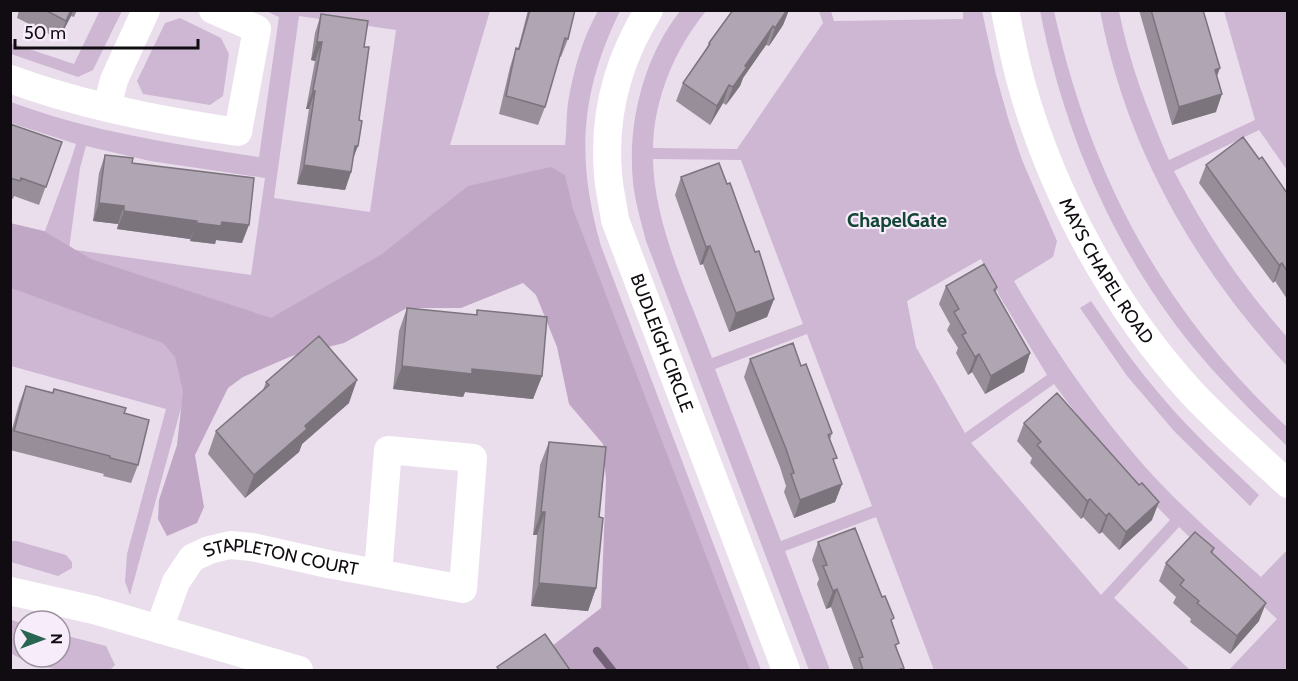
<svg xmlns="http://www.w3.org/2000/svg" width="1298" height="681" font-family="Cabin,sans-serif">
	<rect width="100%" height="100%" fill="#eadeed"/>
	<path fill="#cdb7d3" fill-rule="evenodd" d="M100,10L122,11L93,70L78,77L11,54V43L74,64Z
		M266,11H490L450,145H565C567,132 566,117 568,103C573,72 582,39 598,11H620C580,93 576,158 601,246L761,670H728L536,171L227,343L201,335L130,595L125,582L127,554L166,409L11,366L10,228L42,239L70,163L76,144L11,123V102C91,132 175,144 259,157L279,17ZM299,16L396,30L370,212L274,198ZM86,146L150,161L265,178L251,275L69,249L80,168Z
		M680,11H706C675,49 654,98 653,148L737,149L823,23L819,11H831L834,21L963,19V11H982L996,75L1008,118L1022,160L1057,241L1053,257L1014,281C1056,353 1104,423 1161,484C1193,517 1227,547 1261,577L1287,550V670H1229L1277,619L1179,527L1114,598L1190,670H934L876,517L785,551L830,670H809L646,241C641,221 635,202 633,182C627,123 644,57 680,11ZM653,159L741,160L803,324L712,358C689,296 654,225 653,159ZM981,259L1000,297L1047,375L965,433L916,347L907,301ZM807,334L872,506L781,541L715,369ZM1054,384C1089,432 1128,478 1170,520L1101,595L971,443Z
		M1040,11H1054C1090,176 1163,311 1287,427V446C1254,414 1222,382 1193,347C1114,250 1064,133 1040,11Z
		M1100,11H1119C1129,63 1148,111 1169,160L1255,120L1224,11H1287V170L1259,130L1174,171C1207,234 1240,284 1287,337V366C1193,265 1126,146 1100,11Z
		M180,18L221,38L229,54L223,96L210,105L143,94L137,81L165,23Z
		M1091,301C1113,334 1136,367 1162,397C1191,432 1226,463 1259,495L1250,506L1174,431L1127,376L1080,308Z
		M11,541H17L66,555L72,562V568L58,576L11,562Z
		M12,620L24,624V657H60V634L106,646L115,665L110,670C75,671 41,673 11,653Z"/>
	<path fill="#c0a7c6" d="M551,167L565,175L573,209L750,670H571L559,660L543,653L601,608L606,480L603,444L569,404L557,347L536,295L523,283L461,308H407L344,343L292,356L243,377L228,388L195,455L204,507L197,523L167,536L158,519L159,500L177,445L183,391L175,357L163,343L11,288L10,223L44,231L91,259L271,318L382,254L468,186Z"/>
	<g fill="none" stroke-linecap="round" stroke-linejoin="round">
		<path stroke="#736177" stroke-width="8" d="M597,651L612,670"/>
		<g stroke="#fff" stroke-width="28">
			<path id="s1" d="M649,10C618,60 603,115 608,174C609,189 613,205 615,220L786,670"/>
			<path id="s2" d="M1005,10C1010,36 1015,61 1022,86C1053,196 1115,309 1192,393C1222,425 1256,454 1288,484"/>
			<path d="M10,79C83,106 161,121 238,132L257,29L213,10"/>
			<path d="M107,107L114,80L146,10"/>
			<path d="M10,591L94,610L299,670"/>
			<path id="s3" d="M159,629L176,582L192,558L209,550L230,545L252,547L328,564L463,589L473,458L388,450L378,573"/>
		</g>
	</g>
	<path fill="#978e99" d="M19,10H77L74,17L71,16L59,39L17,18Z
		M528,10H575L568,39L561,57L559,56L545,107L538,125L499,114L510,67L516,48L518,49Z
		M733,10H789L783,25L769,46L766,45L743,78L740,86L726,105L723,103L710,125L676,101L683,83L706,49L709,43Z
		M1139,10H1203L1217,77L1216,112L1172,125Z
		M321,14L364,47L353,159L351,172L345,190L297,184L309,109H306L315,61L311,60L315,33Z
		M10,124L62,142L39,205L14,196L13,199L10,198Z
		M105,155L132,163L242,243L216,240L215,244L190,241V239L117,229L118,224L93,221L99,173Z
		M1259,159L1287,193V299L1275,281L1273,283L1199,183L1206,165Z
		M681,177L727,184L774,299L767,317L729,332L703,264L700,265L675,195Z
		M946,286L997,287L996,292L1030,353L1024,372L985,394L972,372L968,375L956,353L958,348L947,330L950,324L939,304Z
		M407,308L476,315L477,310L542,376L533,399L465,392L463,397L393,389L399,331Z
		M750,359L801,366L832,433L830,440L834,464L842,484L835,502L794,518L784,492L786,486L780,467L744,377Z
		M266,382L349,403L302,444L299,452L245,498L208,454L216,431L263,390Z
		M26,386L52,393L54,389L124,413L138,465L131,483L103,476L104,474L10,450V436L19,404Z
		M1024,423L1152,520L1119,550L1102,532L1099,534L1083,517L1081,519L1030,463L1032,458L1017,441Z
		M549,442L599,517L596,588L588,611L531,606L537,535H533L540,465Z
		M818,542L882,597L892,623L897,650L904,668L903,670H854L831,607L826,609L817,584L819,579L812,560Z
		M1214,548L1212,554L1259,621L1230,654L1190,622L1191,619L1173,603L1176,597L1159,581L1166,563Z"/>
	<path fill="#7b747d" d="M71,10H73L71,16L59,39L66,21Z
		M785,10H789L783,25L769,46L775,28Z
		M773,26L766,45L743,78L740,86L726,105L733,87L745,66Z
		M317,42H322L315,61L311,60Z
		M1220,68L1213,87L1215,70Z
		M729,85L723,103L710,125L717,106Z
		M313,90L315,91L309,109H306Z
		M1222,94L1216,112L1172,125L1179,107Z
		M355,146H358L351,164Z
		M304,165L351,172L345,190L297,184Z
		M99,203L124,206L118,224L93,221Z
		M124,211L197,221L190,239L117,229Z
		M222,222L249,225L242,243L216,240L215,244L190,241L196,223Z
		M710,246L703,264L700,265L706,247Z
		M1282,263L1275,281L1273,283L1279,265Z
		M774,299L767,317L729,332L736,313Z
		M1030,353L1024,372L985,394L991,376Z
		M979,354L972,372L968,375L975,357Z
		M402,366L472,369L542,376L533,399L465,392L463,397L393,389Z
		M357,380L349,403L302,444L299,452L245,498L254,475L305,426Z
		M842,484L835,502L794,518L800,500Z
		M1090,499L1083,517L1081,519L1087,501Z
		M1159,502L1152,520L1119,550L1126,532Z
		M541,512H545L537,535H533Z
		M1109,513L1102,532L1099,534L1106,516Z
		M539,583L596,588L588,611L531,606Z
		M837,589L831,607L826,609L833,591Z
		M1266,603L1259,621L1230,654L1237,636Z"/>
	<path fill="#b0a5b2" stroke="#7b747d" stroke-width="1.5" d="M45,10H71L66,21Z
		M530,10H575L568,39L565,38L545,107L506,96L516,48L519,49Z
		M733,10H787L775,28L773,26L745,66L747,67L733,87L729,85L717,106L683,83L710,44L709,43Z
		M1151,10H1203L1220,68L1215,70L1222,94L1179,107Z
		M321,14L368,21L364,47H369L359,120L362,121L358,146H355L351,172L304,165L315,91L313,90L322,42H317Z
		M10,124L62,142L46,187L21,178L20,181L10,178Z
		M1243,137L1259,159L1262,157L1287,193V271L1282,263L1279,265L1206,165Z
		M105,155L133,158L132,163L254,178L249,225L222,222L221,226L196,223L197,221L124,211V206L99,203Z
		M719,163L727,184L730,183L755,252L759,251L774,299L736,313L710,246L706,247L681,177Z
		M984,264L997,287L994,290L1030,353L991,376L979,354L975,357L962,335L966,333L954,312L959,309L946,286Z
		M407,308L477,315V310L547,317L542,376L472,369V374L402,366Z
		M319,336L357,380L305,426L307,429L254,475L216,431L269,385L266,382Z
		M793,343L801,366L806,364L832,433L828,435L837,458L833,459L842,484L800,500L791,474L794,473L786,449L750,359Z
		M26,386L53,393L54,389L126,408L124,413L149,420L138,465L110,458V456L14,431Z
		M1057,393L1139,485L1142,483L1159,502L1126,532L1109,513L1106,516L1090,499L1087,501L1037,445L1041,442L1024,423Z
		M549,442L606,447L599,517L603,518L596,588L539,583L545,512H541Z
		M855,528L882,597L885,596L894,618L891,620L899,643L895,645L904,668L898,670H863L859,658L863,657L837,589L833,591L823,566L827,565L818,542Z
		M1195,532L1214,548L1211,552L1266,603L1237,636L1197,603L1199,601L1180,585L1184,580L1166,563Z
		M545,634L570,670H499L497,667Z"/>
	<g text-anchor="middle" stroke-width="4.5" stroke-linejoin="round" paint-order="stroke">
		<g font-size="18" fill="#100c11" stroke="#f7ecfa">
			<text dy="6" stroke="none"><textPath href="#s2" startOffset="282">MAYS CHAPEL ROAD</textPath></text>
			<text dy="6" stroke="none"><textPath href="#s1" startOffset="350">BUDLEIGH CIRCLE</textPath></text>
			<text dy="6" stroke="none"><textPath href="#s3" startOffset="171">STAPLETON COURT</textPath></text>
		</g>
		<g font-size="20" font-weight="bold" fill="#124535" stroke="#f7ecfa">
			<text x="897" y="227">ChapelGate</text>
		</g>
	</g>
	<rect width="1298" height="681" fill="none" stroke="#100c11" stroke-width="24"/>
	<g transform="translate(42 639) rotate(90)"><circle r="28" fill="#f7ecfa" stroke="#9b929d" stroke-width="1.5"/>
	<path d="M0-4.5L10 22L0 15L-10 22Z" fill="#286652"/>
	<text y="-9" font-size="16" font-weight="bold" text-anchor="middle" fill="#100c11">N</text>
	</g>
	<path d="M15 39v9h183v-9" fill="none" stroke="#100c11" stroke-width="3"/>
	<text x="24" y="39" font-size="18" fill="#100c11" stroke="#f7ecfa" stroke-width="4.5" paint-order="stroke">50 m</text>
</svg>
